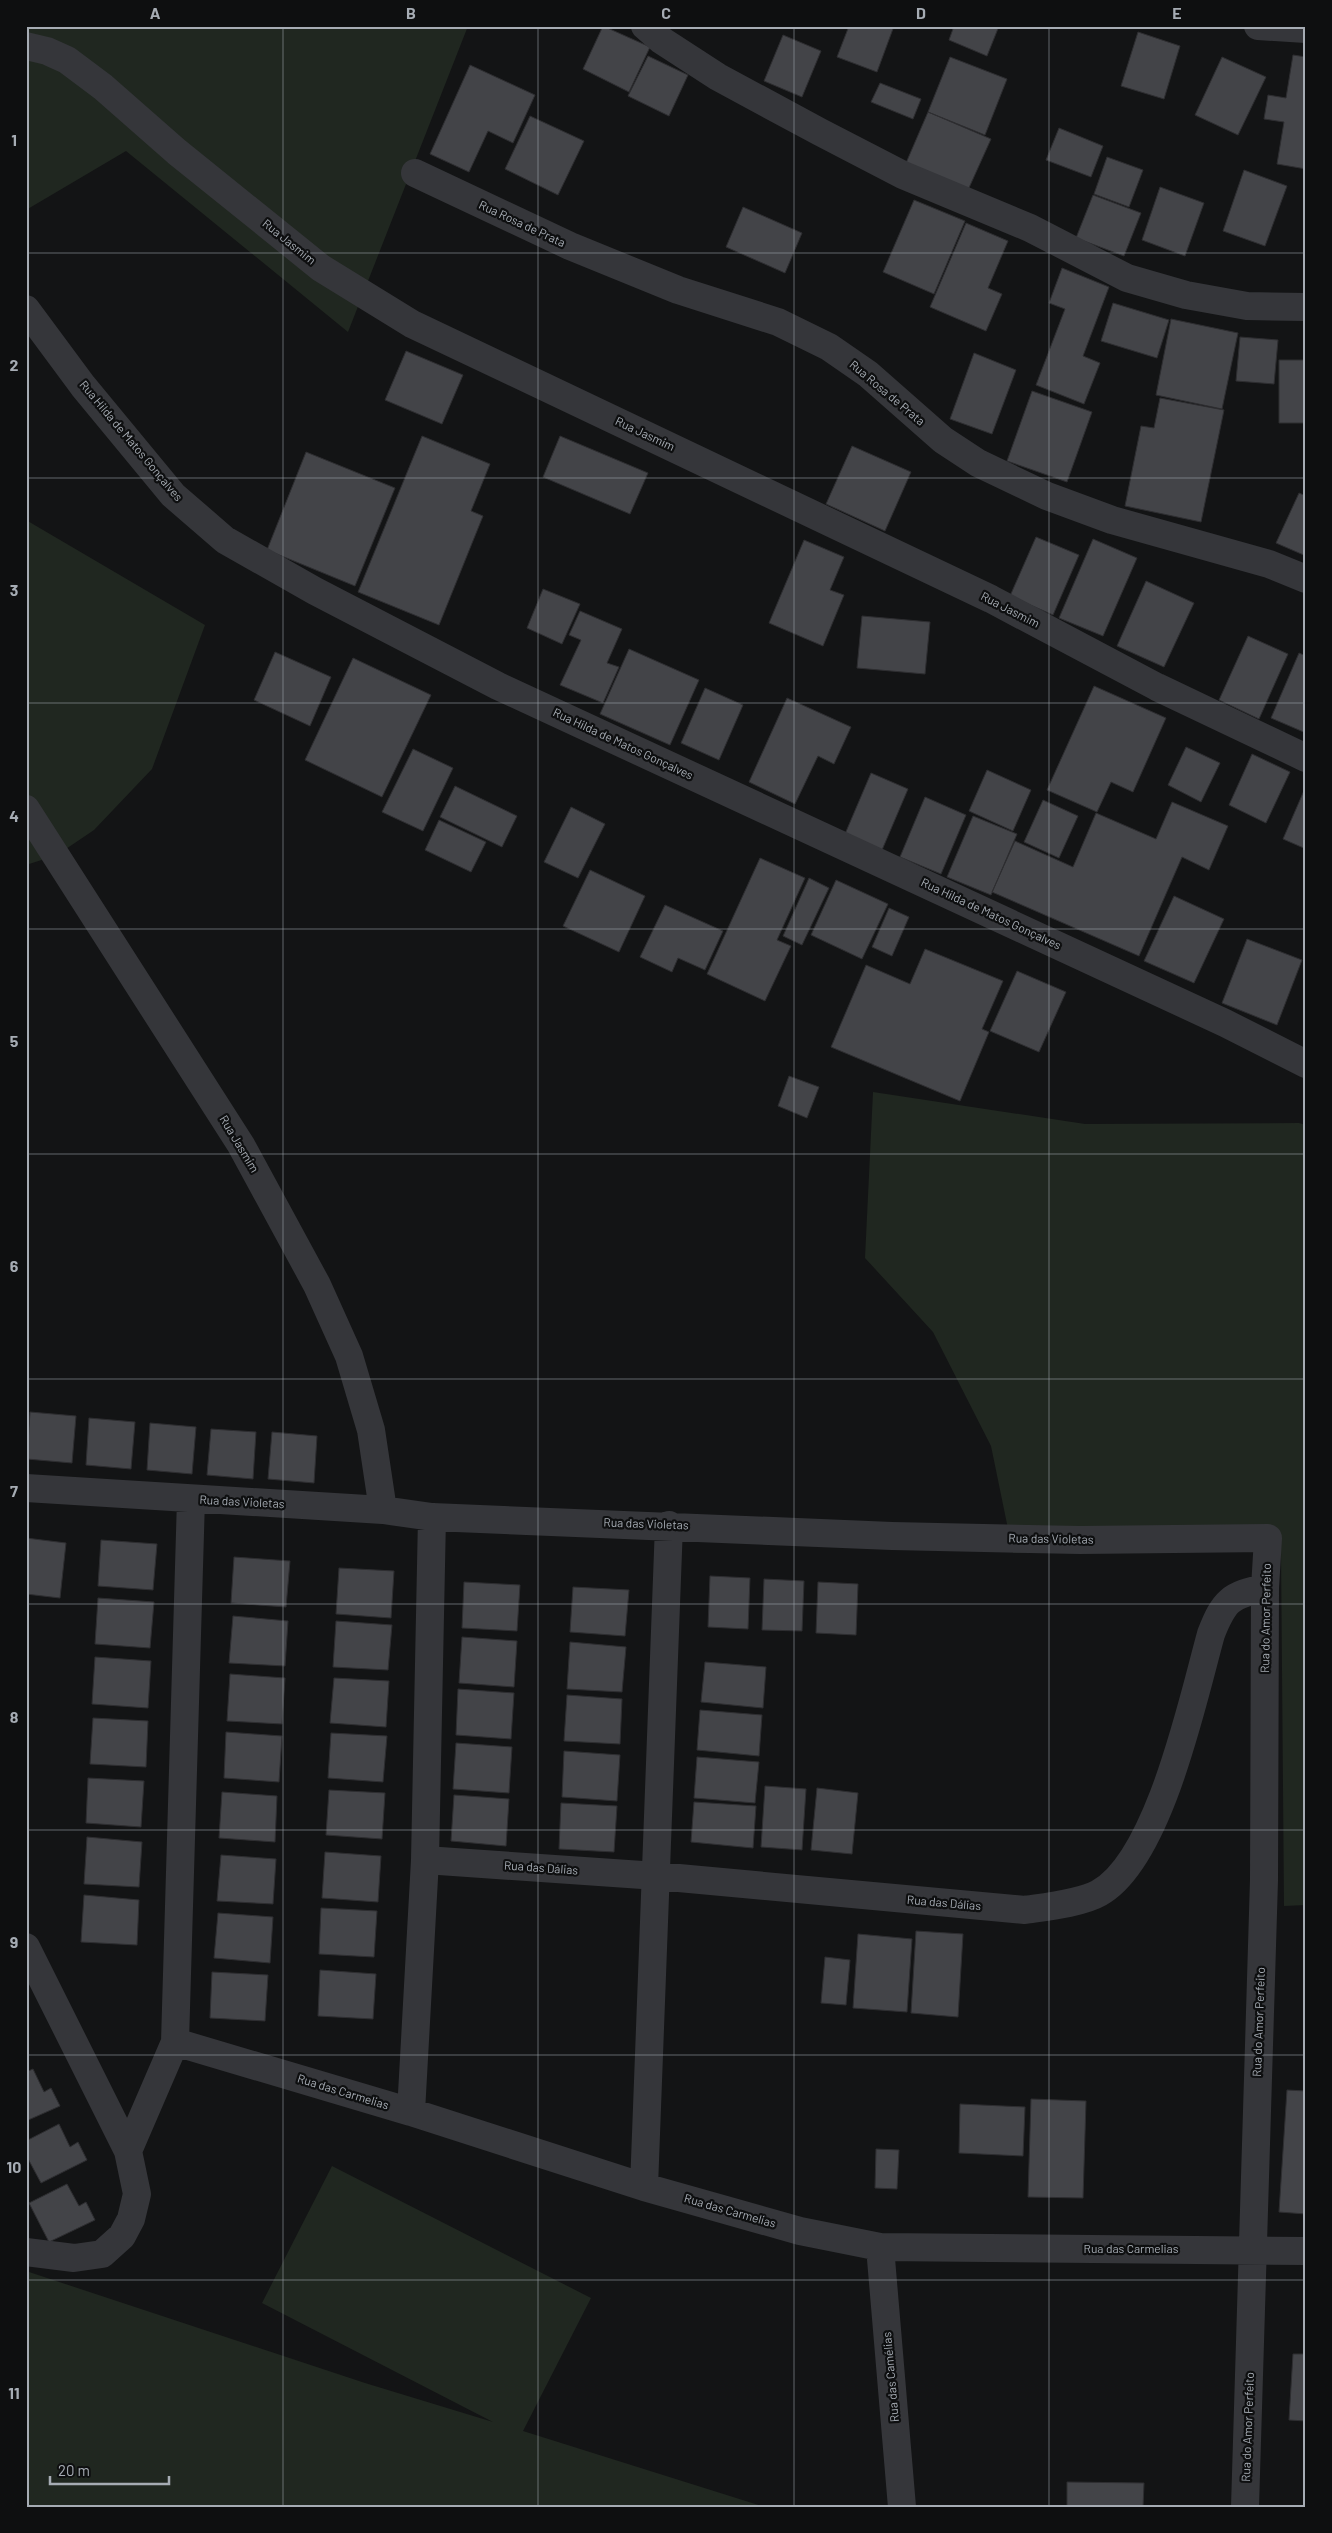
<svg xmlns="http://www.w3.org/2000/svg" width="1332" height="2533" font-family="Barlow,sans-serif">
	<rect width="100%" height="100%" fill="#131415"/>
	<path fill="#202720" d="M26,26H468L348,332L126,151L26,210Z
		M26,520L205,625L152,769L94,830L57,855L26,865Z
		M873,1092L1085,1124L1299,1123L1306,1125V1905L1284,1906L1281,1551L1013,1553L991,1446L933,1332L865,1258Z
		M332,2166L591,2298L523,2431L765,2507H26V2271L365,2383L493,2422L262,2303Z"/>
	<path fill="#434448" stroke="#2e2e31" d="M603,26L650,47L629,92L583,69Z
		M849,26H894L877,72L837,57Z
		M954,26H999L987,56L949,40Z
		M1138,32L1180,46L1164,99L1121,86Z
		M783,35L821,51L802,97L764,81Z
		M1293,55L1306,57V169L1277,164L1284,122L1264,119L1268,95L1286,98Z
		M648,56L688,75L669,116L628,96Z
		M950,57L1007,79L985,135L928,112Z
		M1222,57L1266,77L1238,135L1195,115Z
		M470,65L535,95L513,143L488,131L469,172L430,154Z
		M880,83L921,99L913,119L871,102Z
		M928,112L991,139L968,190L906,163Z
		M530,116L584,141L558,195L505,169Z
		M1059,128L1103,146L1091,177L1046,160Z
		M1107,157L1143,170L1129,207L1094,194Z
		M1244,170L1287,186L1265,246L1223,231Z
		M1160,187L1204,203L1185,256L1142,240Z
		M1093,195L1141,213L1124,256L1076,238Z
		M914,200L965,221L934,294L883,272Z
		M743,207L802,233L785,273L726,247Z
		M966,223L1008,241L988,288L1002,294L986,331L930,307Z
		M1062,268L1109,287L1083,356L1100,363L1084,404L1036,385L1065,309L1049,303Z
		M1113,303L1169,320L1157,358L1101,341Z
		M1171,319L1238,333L1222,409L1156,395Z
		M1240,337L1278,340L1274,384L1236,381Z
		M406,351L463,375L442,424L385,400Z
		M974,353L1016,370L992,434L950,419Z
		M1279,360H1306V423H1279Z
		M1032,391L1092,412L1067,482L1007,461Z
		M1160,398L1224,410L1201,522L1125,506L1141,426L1154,428Z
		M422,436L490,464L471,511L483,516L439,625L358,592Z
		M560,436L648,473L630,514L543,477Z
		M852,446L911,472L885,531L826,504Z
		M306,452L395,488L355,586L267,550Z
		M1299,493L1306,496V556L1276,543Z
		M1036,537L1079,555L1053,615L1010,596Z
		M1093,539L1137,558L1103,636L1059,618Z
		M804,540L844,557L830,590L844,595L823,646L769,623Z
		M1146,581L1194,603L1164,667L1117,646Z
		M543,589L580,604L562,644L527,628Z
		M580,611L622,629L607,663L619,667L603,703L560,685L581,640L569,635Z
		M862,616L930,622L925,674L857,668Z
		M1248,636L1288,654L1259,719L1219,700Z
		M629,649L699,680L670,745L600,714Z
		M275,652L331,677L310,726L254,700Z
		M1299,653L1306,656V733L1271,718Z
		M353,658L431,695L382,797L305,760Z
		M1094,686L1166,718L1133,792L1111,782L1097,812L1047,790Z
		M705,688L743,705L719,760L681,743Z
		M787,698L851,727L834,764L818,756L795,804L749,782Z
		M1186,747L1220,763L1201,802L1168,785Z
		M413,749L453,768L423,831L382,812Z
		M1252,754L1290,772L1266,823L1229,805Z
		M987,770L1031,790L1013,831L969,811Z
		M871,773L908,789L882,850L845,834Z
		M455,786L517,816L502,847L440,817Z
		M1306,786V849L1283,839Z
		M925,797L966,815L941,874L900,857Z
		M1043,800L1078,816L1059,858L1024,842Z
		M1172,802L1228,826L1209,870L1182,857L1139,956L992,892L1015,841L1073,867L1096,813L1156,839Z
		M571,807L605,824L578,878L544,862Z
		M973,816L1017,834L991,895L947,877Z
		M439,820L486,842L471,872L425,850Z
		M760,858L805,878L777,940L791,946L765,1001L707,974Z
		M590,870L645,896L619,952L563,926Z
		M809,878L829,888L802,945L783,936Z
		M836,880L888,904L862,959L811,935Z
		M1174,896L1224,919L1194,983L1144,961Z
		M665,905L723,931L705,970L678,958L672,972L640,957Z
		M889,908L909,917L892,956L872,947Z
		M1247,939L1302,960L1277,1025L1222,1003Z
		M925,949L1003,981L982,1029L989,1032L960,1101L831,1047L866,965L910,984Z
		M1017,971L1066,992L1039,1052L990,1031Z
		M789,1076L819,1087L807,1118L778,1106Z
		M30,1412L76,1416L72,1463L27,1459Z
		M89,1418L135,1422L131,1469L86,1465Z
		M150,1423L196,1427L192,1474L147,1470Z
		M211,1429L256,1432L253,1479L207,1475Z
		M272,1432L317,1436L314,1483L268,1479Z
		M26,1538L66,1543L60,1598L26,1594Z
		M101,1540L157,1544L153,1590L98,1586Z
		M234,1557L290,1561L286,1607L231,1603Z
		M339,1568L394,1571L391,1618L336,1614Z
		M710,1576L750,1578L748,1629L708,1627Z
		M764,1579L804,1581L802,1631L762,1630Z
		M464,1582L520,1585L517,1631L462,1628Z
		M818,1582L858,1584L856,1635L816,1633Z
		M573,1587L629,1590L625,1636L570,1632Z
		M98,1598L154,1602L150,1648L95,1644Z
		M233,1616L288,1621L285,1666L229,1663Z
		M336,1621L392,1625L388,1670L333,1667Z
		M462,1637L517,1641L514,1687L459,1683Z
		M570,1642L626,1647L622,1692L567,1689Z
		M95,1657L151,1661L148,1708L92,1704Z
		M705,1662L766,1667L763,1708L701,1702Z
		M230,1674L285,1678L282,1724L227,1721Z
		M334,1678L389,1681L386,1727L330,1723Z
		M458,1689L514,1693L511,1739L456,1735Z
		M567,1695L622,1699L620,1744L564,1741Z
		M700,1710L762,1715L759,1756L697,1750Z
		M93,1718L148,1721L146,1767L90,1764Z
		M226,1732L282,1736L279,1782L224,1778Z
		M331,1733L387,1736L383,1782L328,1778Z
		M456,1743L512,1747L509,1793L453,1789Z
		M564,1751L620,1755L617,1801L562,1797Z
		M697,1757L759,1762L755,1803L694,1798Z
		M88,1778L144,1781L141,1827L86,1823Z
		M765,1786L806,1789L802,1850L761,1847Z
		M817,1788L858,1793L852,1854L811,1850Z
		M329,1790L385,1793L382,1839L326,1835Z
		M222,1792L277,1796L275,1842L219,1838Z
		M454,1795L509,1799L506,1846L451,1841Z
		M694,1802L756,1806L753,1848L691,1842Z
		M561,1803L617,1806L614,1852L559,1849Z
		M87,1837L142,1842L139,1887L84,1884Z
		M325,1852L381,1856L378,1902L322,1898Z
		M221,1855L276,1859L273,1904L217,1901Z
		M84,1895L139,1900L137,1945L81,1942Z
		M321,1908L377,1911L374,1957L319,1954Z
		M218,1913L273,1917L270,1963L214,1958Z
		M916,1931L963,1934L958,2017L911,2013Z
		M858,1934L912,1939L907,2012L853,2008Z
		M825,1957L850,1960L846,2005L821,2003Z
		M320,1970L376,1974L373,2019L318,2016Z
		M212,1972L268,1975L265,2021L210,2018Z
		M33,2069L44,2092L51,2088L60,2106L26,2121V2072Z
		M1287,2090L1306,2091V2214L1279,2212Z
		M1031,2099L1086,2101L1083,2198L1028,2197Z
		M960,2104L1025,2107L1023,2156L959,2153Z
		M59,2124L70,2147L78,2142L87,2160L41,2183L26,2155V2141Z
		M876,2149L899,2150L897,2189L875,2188Z
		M67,2184L79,2206L86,2202L95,2220L49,2242L29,2203Z
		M1293,2354H1306V2421L1289,2420Z
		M1067,2482L1144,2483L1143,2507H1067Z"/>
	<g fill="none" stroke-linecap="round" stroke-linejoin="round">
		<path stroke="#35363a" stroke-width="28" d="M645,26L661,40L718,77L820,132L903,175L1030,228L1127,278L1186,295L1247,306L1306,307
			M1258,26L1306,29
			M26,46L47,51L67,60L103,87L177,152L321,268L412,324L991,599L1157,687L1306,758
			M415,173L570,246L678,290L778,322L829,347L868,374L943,440L978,463L1047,496L1112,520L1269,564L1306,579
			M26,309L83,386L173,495L225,540L315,591L498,686L1225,1023L1306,1064
			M26,809L241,1145L317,1285L349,1356L371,1430L383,1510
			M26,1488L383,1510L432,1517L892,1536L1080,1540L1268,1538L1265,1588L1264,1880L1245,2507
			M425,1860L657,1876L1025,1910C1045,1907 1082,1903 1099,1893C1159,1860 1193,1699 1211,1634C1224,1601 1230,1595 1265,1588
			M26,1947L128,2151
			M175,2042L411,2112L644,2187L800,2231L880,2247L1306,2251
			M411,2112L425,1860L432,1517
			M644,2187L669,1525
			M880,2247L902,2507
			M26,2252L74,2258L102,2254L122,2236L131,2219L137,2194L128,2151L175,2042L191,1499"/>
	</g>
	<path fill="none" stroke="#a6acb4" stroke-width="1" stroke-opacity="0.55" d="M283,26V2507M538,26V2507M794,26V2507M1049,26V2507M26,253H1306M26,478H1306M26,703H1306M26,929H1306M26,1154H1306M26,1379H1306M26,1604H1306M26,1830H1306M26,2055H1306M26,2280H1306"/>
	<g text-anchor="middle" stroke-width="4.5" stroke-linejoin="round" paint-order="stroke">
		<g font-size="12" fill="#a6acb4" stroke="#0e0f10">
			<text transform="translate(522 224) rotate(25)" y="4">Rua Rosa de Prata</text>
			<text transform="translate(289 242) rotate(39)" y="4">Rua Jasmim</text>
			<text transform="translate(887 393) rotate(40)" y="4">Rua Rosa de Prata</text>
			<text transform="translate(645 434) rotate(25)" y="4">Rua Jasmim</text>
			<text transform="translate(131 441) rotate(50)" y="4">Rua Hilda de Matos Gonçalves</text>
			<text transform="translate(1010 610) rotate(27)" y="4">Rua Jasmim</text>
			<text transform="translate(623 744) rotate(25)" y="4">Rua Hilda de Matos Gonçalves</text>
			<text transform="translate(991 914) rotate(25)" y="4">Rua Hilda de Matos Gonçalves</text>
			<text transform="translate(239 1144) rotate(59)" y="4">Rua Jasmim</text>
			<text transform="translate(242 1502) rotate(3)" y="4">Rua das Violetas</text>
			<text transform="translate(646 1524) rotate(2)" y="4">Rua das Violetas</text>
			<text transform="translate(1051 1539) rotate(1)" y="4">Rua das Violetas</text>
			<text transform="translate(1266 1618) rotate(-89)" y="4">Rua do Amor Perfeito</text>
			<text transform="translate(541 1868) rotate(4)" y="4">Rua das Dálias</text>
			<text transform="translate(944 1903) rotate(5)" y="4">Rua das Dálias</text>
			<text transform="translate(1259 2022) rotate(-88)" y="4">Rua do Amor Perfeito</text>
			<text transform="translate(343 2092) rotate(17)" y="4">Rua das Carmelias</text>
			<text transform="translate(730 2211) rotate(16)" y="4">Rua das Carmelias</text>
			<text x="1131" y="2253">Rua das Carmelias</text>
			<text transform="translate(891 2377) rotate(-95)" y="4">Rua das Camélias</text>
			<text transform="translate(1248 2427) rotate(-88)" y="4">Rua do Amor Perfeito</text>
		</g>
	</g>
	<rect width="1332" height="2533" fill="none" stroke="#0e0f10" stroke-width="55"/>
	<path d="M50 2476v8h119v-8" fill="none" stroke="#a6acb4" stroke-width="2.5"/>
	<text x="58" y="2476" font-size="15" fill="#a6acb4" stroke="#0e0f10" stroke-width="4" paint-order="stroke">20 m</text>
	<rect x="28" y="28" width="1276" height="2478" fill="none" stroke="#a6acb4" stroke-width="2"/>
	<g font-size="16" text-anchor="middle" font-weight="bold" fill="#a6acb4">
		<text x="155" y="19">A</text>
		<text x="411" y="19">B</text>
		<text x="666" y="19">C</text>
		<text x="921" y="19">D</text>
		<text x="1177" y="19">E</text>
		<text x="14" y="146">1</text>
		<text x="14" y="371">2</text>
		<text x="14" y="596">3</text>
		<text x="14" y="822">4</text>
		<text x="14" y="1047">5</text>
		<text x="14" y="1272">6</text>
		<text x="14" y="1497">7</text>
		<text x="14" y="1723">8</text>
		<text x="14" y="1948">9</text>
		<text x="14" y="2173">10</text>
		<text x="14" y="2399">11</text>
	</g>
</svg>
